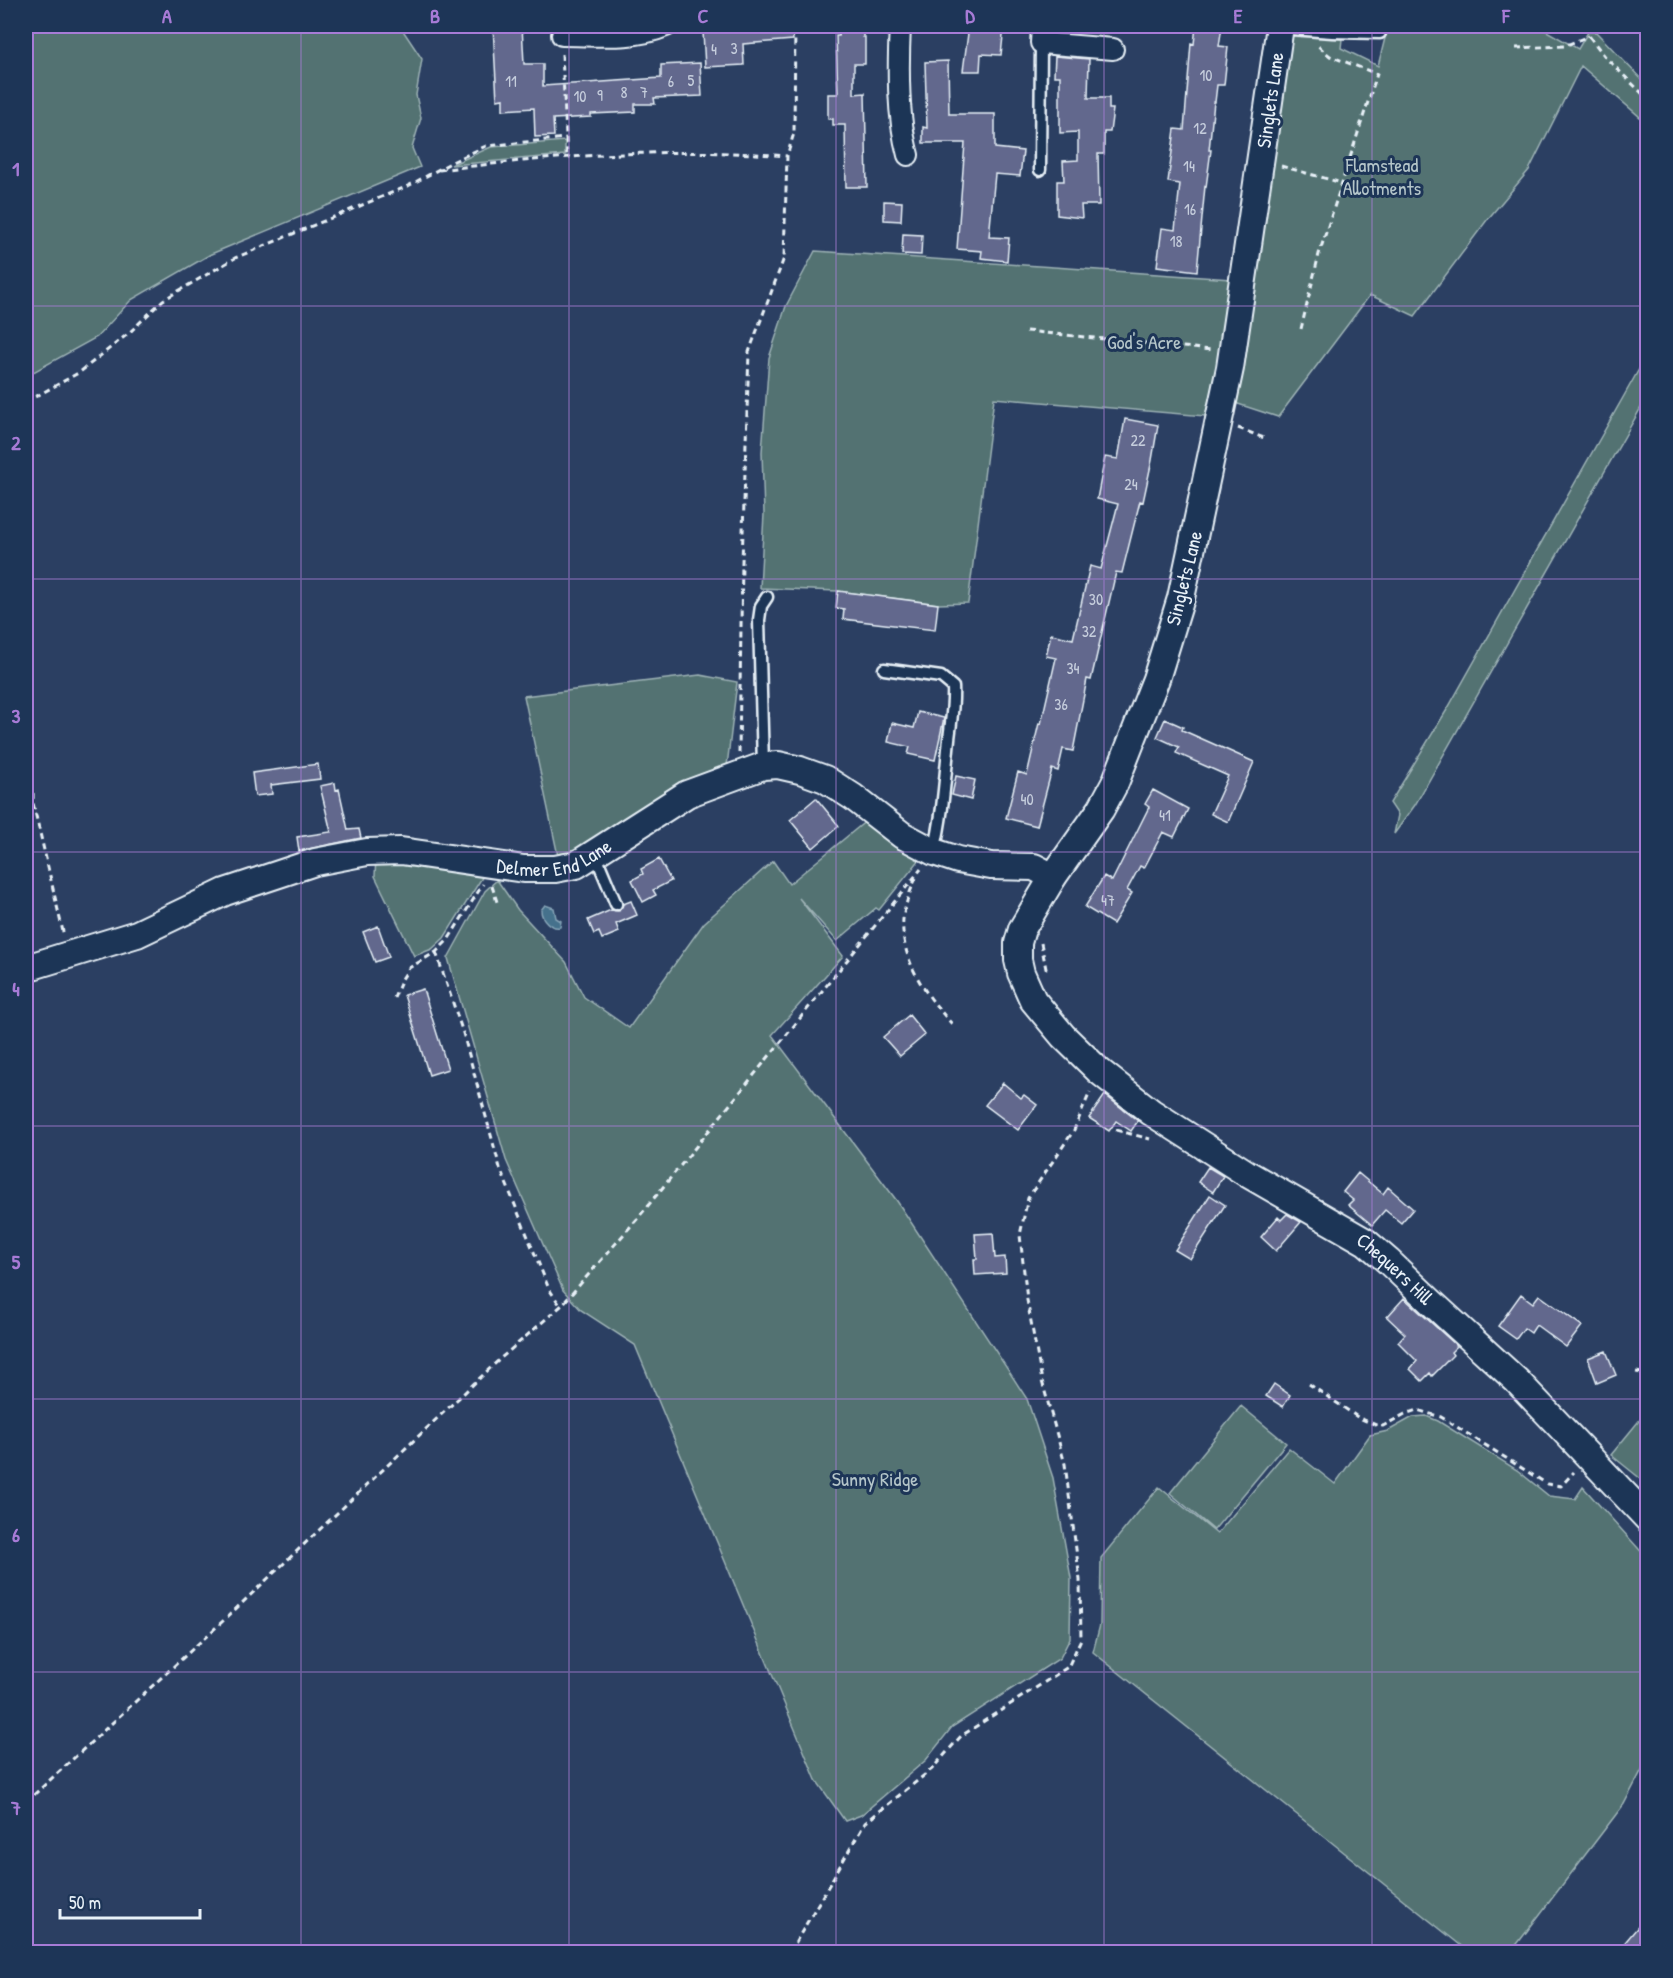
<svg xmlns="http://www.w3.org/2000/svg" width="1673" height="1978" font-family="'Patrick Hand',sans-serif">
	<rect width="100%" height="100%" fill="#2b3f62"/>
	<filter id="ink" filterUnits="userSpaceOnUse"><feTurbulence type="fractalNoise" baseFrequency=".0167" numOctaves="2"/><feDisplacementMap in="SourceGraphic" scale="12" xChannelSelector="R" yChannelSelector="G"/><feConvolveMatrix kernelMatrix="1 2 1 2 8 2 1 2 1" color-interpolation-filters="sRGB"/></filter>
	<g filter="url(#ink)">
		<path fill="#527272" stroke="#9db2b5" stroke-width="1.5" d="M26,26H400L422,59L416,95L421,118L412,148L420,167L211,254L131,300L97,337L28,375L26,369Z
			M1388,26H1538L1578,49L1588,32H1596L1647,85V123L1581,66L1529,170L1487,220L1415,316L1370,295L1278,417L1235,403L1271,176L1290,36L1342,39L1341,48L1378,66Z
			M565,141V155L451,165L491,147Z
			M815,251L1231,279L1221,351L1205,416L994,398L968,603L938,604L838,591L760,588L764,514L762,452L769,358L786,306Z
			M1647,355V397L1415,805L1394,834L1398,815L1390,803L1448,708Z
			M700,675L737,682L727,766L677,788L571,855L558,856L524,696Z
			M866,821L921,858L879,910L876,908L837,941L799,898L843,956L772,1035L897,1201L1027,1399L1053,1478L1071,1578L1070,1638L1060,1658L952,1727L926,1760L861,1815L845,1821L816,1780L635,1345L581,1310L563,1290L506,1160L448,958L485,891L497,880L518,910L566,962L584,997L629,1028L704,923L773,861L789,884Z
			M376,857L481,872L483,876L444,938L432,949L414,956L375,876Z
			M1241,1406L1286,1443L1214,1530L1170,1493Z
			M1647,1411L1648,1481L1646,1483L1611,1455Z
			M1426,1416L1438,1421L1517,1470L1549,1496L1575,1499L1583,1487L1647,1558V1760L1624,1804L1511,1952H1469L1093,1652L1100,1625L1101,1558L1159,1487L1217,1534L1289,1448L1335,1484L1370,1435L1388,1431L1413,1417Z"/>
		<path fill="#45718c" stroke="#86a4b7" stroke-width="1.5" d="M545,905L554,908L556,918L561,921L560,927C551,929 541,919 541,910Z"/>
		<path fill="#62678d" stroke="#e8f1f8" stroke-width="1.5" d="M493,26H522L524,64H543V86L661,78V65L700,63L702,96L654,98L655,104H635V112L591,114V117L553,119L554,136L535,137L534,108L503,110V99L497,100Z
			M748,26H792L793,40L743,44L744,65L705,67L703,32L748,30Z
			M839,26H863V37H865V64H854V94L865,93L867,187H846L845,125H833V119H828V94H838L836,36H839Z
			M969,26H1004L1001,55L981,54L980,71H963Z
			M1196,26H1222L1219,46L1228,47L1224,85H1217L1215,102H1214L1209,150H1211L1206,187L1205,186L1197,271L1157,266L1162,228L1175,230L1180,184L1168,182L1175,129L1184,130L1191,43L1194,44Z
			M1055,56L1089,59L1088,98H1109V109H1113L1110,132H1104V154H1098L1099,205H1081L1082,218L1057,215V181H1064L1063,161L1078,160V132L1060,133V76H1054Z
			M948,61L949,114H995V148L1023,151L1020,176L995,174L989,237L1009,238L1007,261L981,258L982,251L957,249L965,143H923V127L927,128L925,62Z
			M884,201L902,202L901,221L884,220Z
			M903,234L922,235L921,255L902,254Z
			M1125,419L1158,425L1152,460L1143,502L1140,501L1122,573L1116,572L1091,680L1087,679L1073,751L1063,749L1058,771L1052,769L1037,826L1006,818L1018,772L1027,775L1039,723L1041,724L1056,658L1046,656L1051,634L1073,639L1090,566L1101,569L1118,504L1097,499L1105,457L1118,459Z
			M838,591L938,604L935,630L843,619L844,609L836,608Z
			M918,712L944,718L935,760L908,754L910,747L888,742L892,723L914,728Z
			M1165,719L1183,727L1182,730L1254,762L1228,822L1211,814L1228,776L1176,753L1179,747L1157,737Z
			M318,764L320,779L271,785L272,794L255,796L252,773Z
			M956,776L975,780L971,800L952,795Z
			M335,783L336,790L339,789L348,830L359,829L361,838L299,851L297,837L331,832L320,786Z
			M1153,790L1188,809L1174,837L1163,832L1144,868L1140,866L1127,890L1132,893L1113,924L1085,907L1104,876L1112,881L1149,807L1145,804Z
			M816,798L839,826L813,848L790,820Z
			M659,859L671,881L653,890L656,895L643,902L632,880L643,874L641,869Z
			M631,901L637,915L616,924L619,932L602,939L599,932L594,934L588,920L611,910L619,911L623,904Z
			M378,926L389,957L375,962L363,932Z
			M423,989L448,1069L429,1075L404,995Z
			M909,1015L925,1035L900,1056L883,1037Z
			M1003,1083L1021,1098L1024,1095L1037,1105L1018,1130L985,1105Z
			M1105,1095L1138,1121L1131,1131L1116,1121L1109,1131L1089,1118Z
			M1208,1167L1223,1176L1213,1192L1198,1182Z
			M1358,1173L1383,1194L1388,1187L1413,1209L1401,1223L1385,1210L1372,1225L1348,1205L1353,1200L1343,1192Z
			M1210,1195L1225,1205L1190,1259L1175,1250Z
			M1287,1214L1301,1222L1276,1251L1261,1237L1278,1217L1281,1220Z
			M993,1233L995,1258L1005,1257L1006,1273L975,1275L974,1259H977L975,1234Z
			M1521,1294L1533,1303L1539,1295L1582,1326L1566,1347L1536,1325L1531,1333L1524,1328L1516,1339L1498,1326Z
			M1404,1298L1457,1346L1451,1352L1453,1355L1432,1376L1430,1373L1422,1381L1410,1369L1417,1361L1398,1342L1405,1334L1387,1317Z
			M1606,1351L1616,1375L1597,1383L1588,1358Z
			M1274,1384L1290,1395L1283,1407L1266,1396Z
			M1647,1916V1953H1616Z"/>
		<g fill="none" stroke-linecap="round" stroke-linejoin="round">
			<g stroke="#e8f1f8" stroke-width="15">
				<path id="service" d="M1280,28L1332,32L1380,33
					M1040,170L1041,43
					M884,669L941,677L953,687C954,705 951,722 949,739C945,777 943,815 934,852
					M763,765L759,620L761,606L767,597
					M595,854L616,904"/>
			</g>
			<g stroke="#e8f1f8" stroke-width="24">
				<path id="minor" d="M900,26C898,66 897,116 908,155
					M1042,26L1041,43L1113,49
					M562,35C597,35 633,40 666,26"/>
			</g>
			<g stroke="#e8f1f8" stroke-width="30">
				<g id="tertiary">
					<path id="s1" d="M1280,26L1230,368L1181,598L1156,679L1115,783L1101,809L1053,877L1022,929L1018,943V960L1021,973L1033,1000L1063,1036L1099,1071L1151,1112L1246,1173L1366,1242L1388,1261L1431,1302L1517,1381L1648,1519"/>
					<path id="s2" d="M26,968L137,934L225,892L315,862L367,852L401,851L524,869H555L576,865L687,794L763,766L778,765L800,770L825,779L853,797L902,835L934,852L958,860L991,866L1034,867L1053,877"/>
				</g>
			</g>
			<path stroke="#e8f1f8" stroke-width="3" stroke-dasharray="6 4.5" stroke-linecap="butt" d="M1591,26L1589,36L1607,59L1648,99
				M1516,48L1564,46L1589,36
				M562,54L567,157
				M1281,166L1342,183
				M439,170C554,156 672,147 787,156
				M1301,329L1319,254L1377,74L1330,56L1318,46
				M1026,331L1212,350
				M26,402L80,372L129,333L163,300L235,258L408,186L454,161L486,146L566,138
				M1238,428L1264,438
				M739,753L742,562L749,352L784,258L787,156L794,133L795,26
				M33,793V803L64,936
				M916,878C910,891 905,905 903,919C900,959 926,996 952,1024
				M492,886L498,905
				M1041,943L1047,974
				M436,952L463,1033L500,1168L549,1289L560,1305
				M394,998L402,979L409,968L436,952L448,940L483,884
				M1116,1130L1150,1139
				M1636,1372L1648,1374
				M1309,1384L1359,1418L1376,1425L1383,1426L1405,1414L1417,1410L1441,1417L1547,1484L1561,1486L1574,1472
				M26,1802L223,1621L501,1358L561,1306L638,1218L921,869
				M790,1952L865,1823L932,1769L961,1736L1068,1667L1081,1639L1080,1580L1065,1464L1042,1381L1027,1300L1020,1235L1028,1198L1074,1130L1090,1092"/>
			<use href="#service" stroke="#1d3557" stroke-width="10"/>
			<use href="#minor" stroke="#1d3557" stroke-width="20"/>
			<use href="#tertiary" stroke="#1d3557" stroke-width="26"/>
		</g>
	</g>
	<path fill="none" stroke="#a77bd6" stroke-width="1.5" stroke-opacity="0.55" d="M301,26V1952M569,26V1952M836,26V1952M1104,26V1952M1372,26V1952M26,306H1648M26,579H1648M26,852H1648M26,1126H1648M26,1399H1648M26,1672H1648"/>
	<g text-anchor="middle" stroke-width="6" stroke-linejoin="round" paint-order="stroke">
		<g font-size="16" fill="#c6cedd">
			<text x="734" y="54">3</text>
			<text x="714" y="55">4</text>
			<text x="1206" y="81">10</text>
			<text x="691" y="86">5</text>
			<text x="511" y="87">11</text>
			<text x="671" y="87">6</text>
			<text x="624" y="98">8</text>
			<text x="644" y="98">7</text>
			<text x="600" y="101">9</text>
			<text x="580" y="102">10</text>
			<text x="1200" y="134">12</text>
			<text x="1189" y="172">14</text>
			<text x="1190" y="215">16</text>
			<text x="1176" y="247">18</text>
			<text x="1138" y="446">22</text>
			<text x="1131" y="490">24</text>
			<text x="1096" y="605">30</text>
			<text x="1089" y="637">32</text>
			<text x="1073" y="674">34</text>
			<text x="1061" y="710">36</text>
			<text x="1027" y="805">40</text>
			<text x="1165" y="821">41</text>
			<text x="1108" y="906">47</text>
		</g>
		<g font-size="20" fill="#e8f1f8" stroke="#1d3557">
			<text transform="translate(1270 100) rotate(-82)" y="7">Singlets Lane</text>
			<text transform="translate(1184 578) rotate(-76)" y="7">Singlets Lane</text>
			<text dy="7" stroke="none"><textPath href="#s2" startOffset="552">Delmer End Lane</textPath></text>
			<text dy="7" stroke="none"><textPath href="#s1" startOffset="1479">Chequers Hill</textPath></text>
		</g>
		<g font-size="20" fill="#b4c5c9" stroke="#1d3557">
			<text x="1382" y="172">Flamstead<tspan x="1382" dy="23">Allotments</tspan></text>
			<text x="1144" y="349">God's Acre</text>
			<text x="875" y="1486">Sunny Ridge</text>
		</g>
	</g>
	<rect width="1673" height="1978" fill="none" stroke="#1d3557" stroke-width="66"/>
	<path d="M60 1909v9h140v-9" fill="none" stroke="#e8f1f8" stroke-width="3"/>
	<text x="69" y="1909" font-size="18" fill="#e8f1f8" stroke="#1d3557" stroke-width="4.5" paint-order="stroke">50 m</text>
	<rect x="33" y="33" width="1607" height="1912" fill="none" stroke="#a77bd6" stroke-width="2"/>
	<g font-size="20" text-anchor="middle" font-weight="bold" fill="#a77bd6">
		<text x="167" y="23">A</text>
		<text x="435" y="23">B</text>
		<text x="703" y="23">C</text>
		<text x="970" y="23">D</text>
		<text x="1238" y="23">E</text>
		<text x="1506" y="23">F</text>
		<text x="16" y="176">1</text>
		<text x="16" y="450">2</text>
		<text x="16" y="723">3</text>
		<text x="16" y="996">4</text>
		<text x="16" y="1269">5</text>
		<text x="16" y="1542">6</text>
		<text x="16" y="1815">7</text>
	</g>
</svg>
